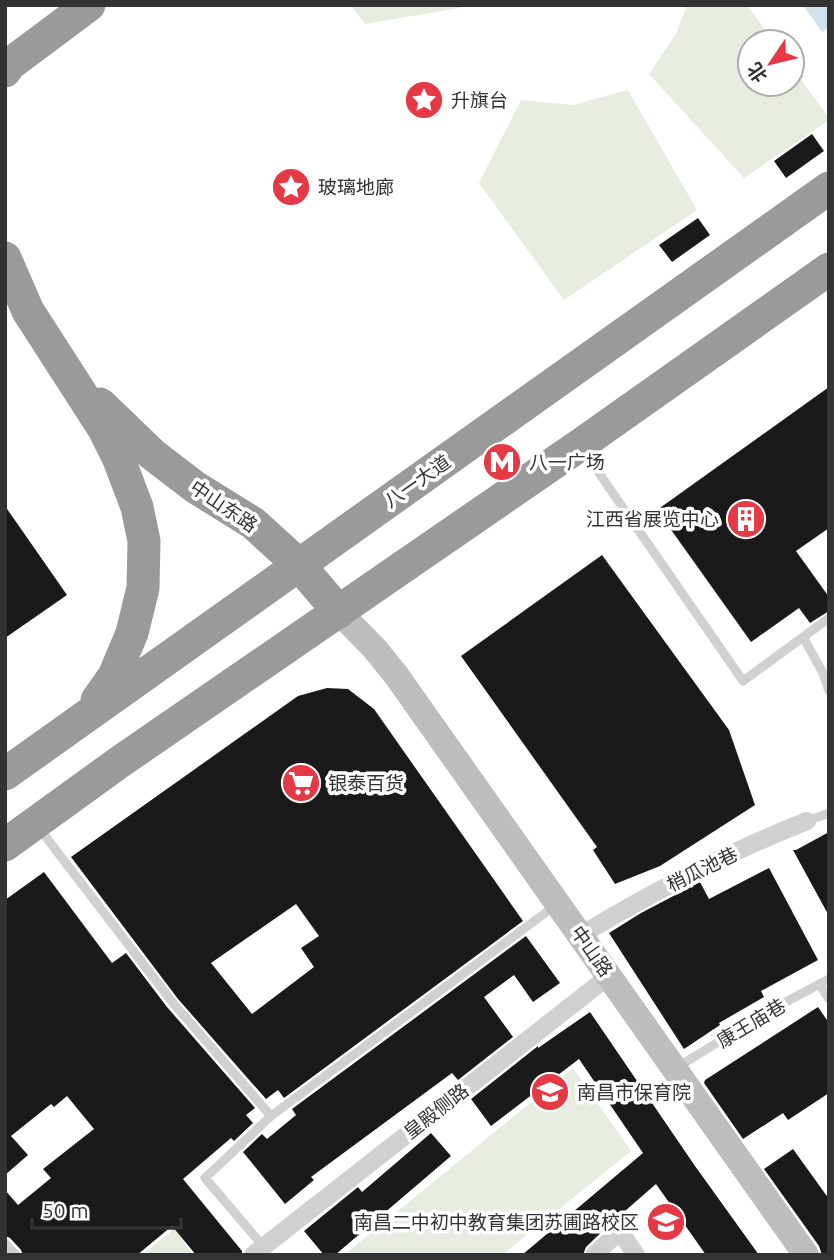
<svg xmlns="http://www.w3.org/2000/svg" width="834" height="1260" font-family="Ubuntu,'Noto Sans SC',sans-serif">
	<rect width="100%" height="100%" fill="#fff"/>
	<path fill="#e6ecdf" d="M351,5H461L460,8L365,24Z
		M687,5H747L774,42H750V84H792V67L829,118V120L744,178L649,74L676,34Z
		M628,90L697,210L564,300L479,183L521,100L573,105Z
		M573,1068L631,1151L502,1255H344Z
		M174,1229L194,1255H142Z"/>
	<path fill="#cfe2ee" d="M803,5H829V27L822,32Z"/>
	<path fill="#1a1a1a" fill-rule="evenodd" d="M812,134L824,151L786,178L774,161Z
		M698,218L710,235L672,262L659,245Z
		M829,387V528L796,551L829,597V611L810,623L799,608L751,642L657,510Z
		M5,506L67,595L5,638Z
		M602,555L729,730L755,805L660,866L615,884L593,850L597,847L461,656Z
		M327,688L348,689L374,709L523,921L284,1098L278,1090L266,1099L178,999L71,857L298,696ZM296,904L319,936L301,948L314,967L252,1014L211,963Z
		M829,832V916L793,850H796Z
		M769,868L818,960L761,991L764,997L719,1023L720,1025L684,1049L609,933L641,913L700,882L709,899Z
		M44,872L112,963L126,953L167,1007L255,1108L246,1115L253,1123L234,1141L231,1138L183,1179L242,1251V1255H196L172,1226L137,1255H23L21,1250L10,1238L5,1236V1190L18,1205L51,1178L43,1169L94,1129L67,1096L54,1107L51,1104L11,1136L28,1155L5,1175V900Z
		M526,936L560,983L533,1002L514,975L484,997L513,1037L458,1080L452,1073L311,1177L314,1180L285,1204L243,1152L262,1134L267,1139L296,1115L292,1109Z
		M818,1007L829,1023V1093L788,1120L783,1113L743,1139L704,1083L705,1080Z
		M590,1012L695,1166L759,1255H706L656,1184L610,1224L586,1247L583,1255H522L643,1153L579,1059L491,1126L471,1099L538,1046V1048Z
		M431,1133L451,1156L335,1255H324L304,1231L358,1187L362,1192Z
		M793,1149L829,1199V1255H822L819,1246L764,1169Z"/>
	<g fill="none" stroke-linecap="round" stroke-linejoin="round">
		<path stroke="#d0d0d0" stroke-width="9" d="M583,450L743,681L829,618
			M803,637L823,673L829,691
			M807,821L829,813
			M39,828L173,1003L271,1116
			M819,984L829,999
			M676,1068L767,1012L829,979
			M5,1243L16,1255
			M263,1246L205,1178L271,1116L556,905"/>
		<path stroke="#d0d0d0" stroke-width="18" d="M581,935C653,892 728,852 807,821
			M253,1255L609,976
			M594,1255L620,1231L636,1255"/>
		<path stroke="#bdbdbd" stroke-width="26" d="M339,612L375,649L396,675L806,1255"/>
		<path stroke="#9a9a9a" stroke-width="33" d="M5,71L10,64L89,5
			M5,258L28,311L104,429L118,457L137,507L144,541L143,588L132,633L114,676L97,700
			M100,404L152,454L195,487L253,523L299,565L339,612
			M5,774L829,188
			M5,845L121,761L580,445L829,269"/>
	</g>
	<defs>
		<g id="sight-disc" transform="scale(2.0125)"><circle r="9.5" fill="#e63946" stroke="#fff"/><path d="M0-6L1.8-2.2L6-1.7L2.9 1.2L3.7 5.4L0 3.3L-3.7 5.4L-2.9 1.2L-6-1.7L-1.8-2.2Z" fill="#fff"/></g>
		<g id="metro-disc" transform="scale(2.0125)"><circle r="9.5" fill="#e63946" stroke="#fff"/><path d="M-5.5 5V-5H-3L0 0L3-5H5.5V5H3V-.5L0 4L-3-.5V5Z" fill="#fff"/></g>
		<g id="building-disc" transform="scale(2.0125)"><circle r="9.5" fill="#e63946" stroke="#fff"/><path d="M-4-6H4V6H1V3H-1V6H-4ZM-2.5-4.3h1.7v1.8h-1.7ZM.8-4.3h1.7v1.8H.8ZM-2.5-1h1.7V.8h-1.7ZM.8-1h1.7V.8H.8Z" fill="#fff"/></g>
		<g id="supermarket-disc" transform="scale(2.0125)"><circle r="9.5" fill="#e63946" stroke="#fff"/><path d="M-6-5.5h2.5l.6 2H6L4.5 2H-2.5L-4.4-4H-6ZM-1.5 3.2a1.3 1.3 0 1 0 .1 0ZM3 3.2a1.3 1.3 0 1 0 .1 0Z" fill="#fff"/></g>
		<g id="school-disc" transform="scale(2.0125)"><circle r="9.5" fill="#e63946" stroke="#fff"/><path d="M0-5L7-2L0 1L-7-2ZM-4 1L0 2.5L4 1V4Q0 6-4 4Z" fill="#fff"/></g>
	</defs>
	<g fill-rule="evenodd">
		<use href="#sight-disc" x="424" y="100"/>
		<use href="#sight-disc" x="291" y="187"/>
		<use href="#metro-disc" x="502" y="462"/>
		<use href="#building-disc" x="746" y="519"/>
		<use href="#supermarket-disc" x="301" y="783"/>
		<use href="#school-disc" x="550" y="1092"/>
		<use href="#school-disc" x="666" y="1222"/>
	</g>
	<g text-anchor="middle" stroke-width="7" stroke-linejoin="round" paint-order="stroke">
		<g font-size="19" fill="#333" stroke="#fff" text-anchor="start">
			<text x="451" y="107">升旗台</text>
			<text x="318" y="194">玻璃地廊</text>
			<text x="529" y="469">八一广场</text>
			<text x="719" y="526" text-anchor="end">江西省展览中心</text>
			<text x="328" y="790">银泰百货</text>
			<text x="577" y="1099">南昌市保育院</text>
			<text x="639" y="1229" text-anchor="end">南昌二中初中教育集团苏圃路校区</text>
		</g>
		<g font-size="19" fill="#333" stroke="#fff">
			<text transform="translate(417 481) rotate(-35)" y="7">八一大道</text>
			<text transform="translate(224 506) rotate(34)" y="7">中山东路</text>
			<text transform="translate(702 869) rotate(-26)" y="7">梢瓜池巷</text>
			<text transform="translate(592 951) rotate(55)" y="7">中山路</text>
			<text transform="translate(751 1023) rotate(-31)" y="7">康王庙巷</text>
			<text transform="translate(436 1111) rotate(-38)" y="7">皇殿侧路</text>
		</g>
	</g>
	<rect width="834" height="1260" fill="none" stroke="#333333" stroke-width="14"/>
	<g transform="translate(771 63) rotate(235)"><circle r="33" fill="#ffffff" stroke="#adadad" stroke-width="2"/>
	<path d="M0-5L12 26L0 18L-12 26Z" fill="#e63946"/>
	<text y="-10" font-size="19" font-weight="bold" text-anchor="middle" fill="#333333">北</text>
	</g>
	<path d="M32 1218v10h149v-10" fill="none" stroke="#333333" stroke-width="3.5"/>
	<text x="42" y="1218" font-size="21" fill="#333333" stroke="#ffffff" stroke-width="5" paint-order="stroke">50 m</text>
</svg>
